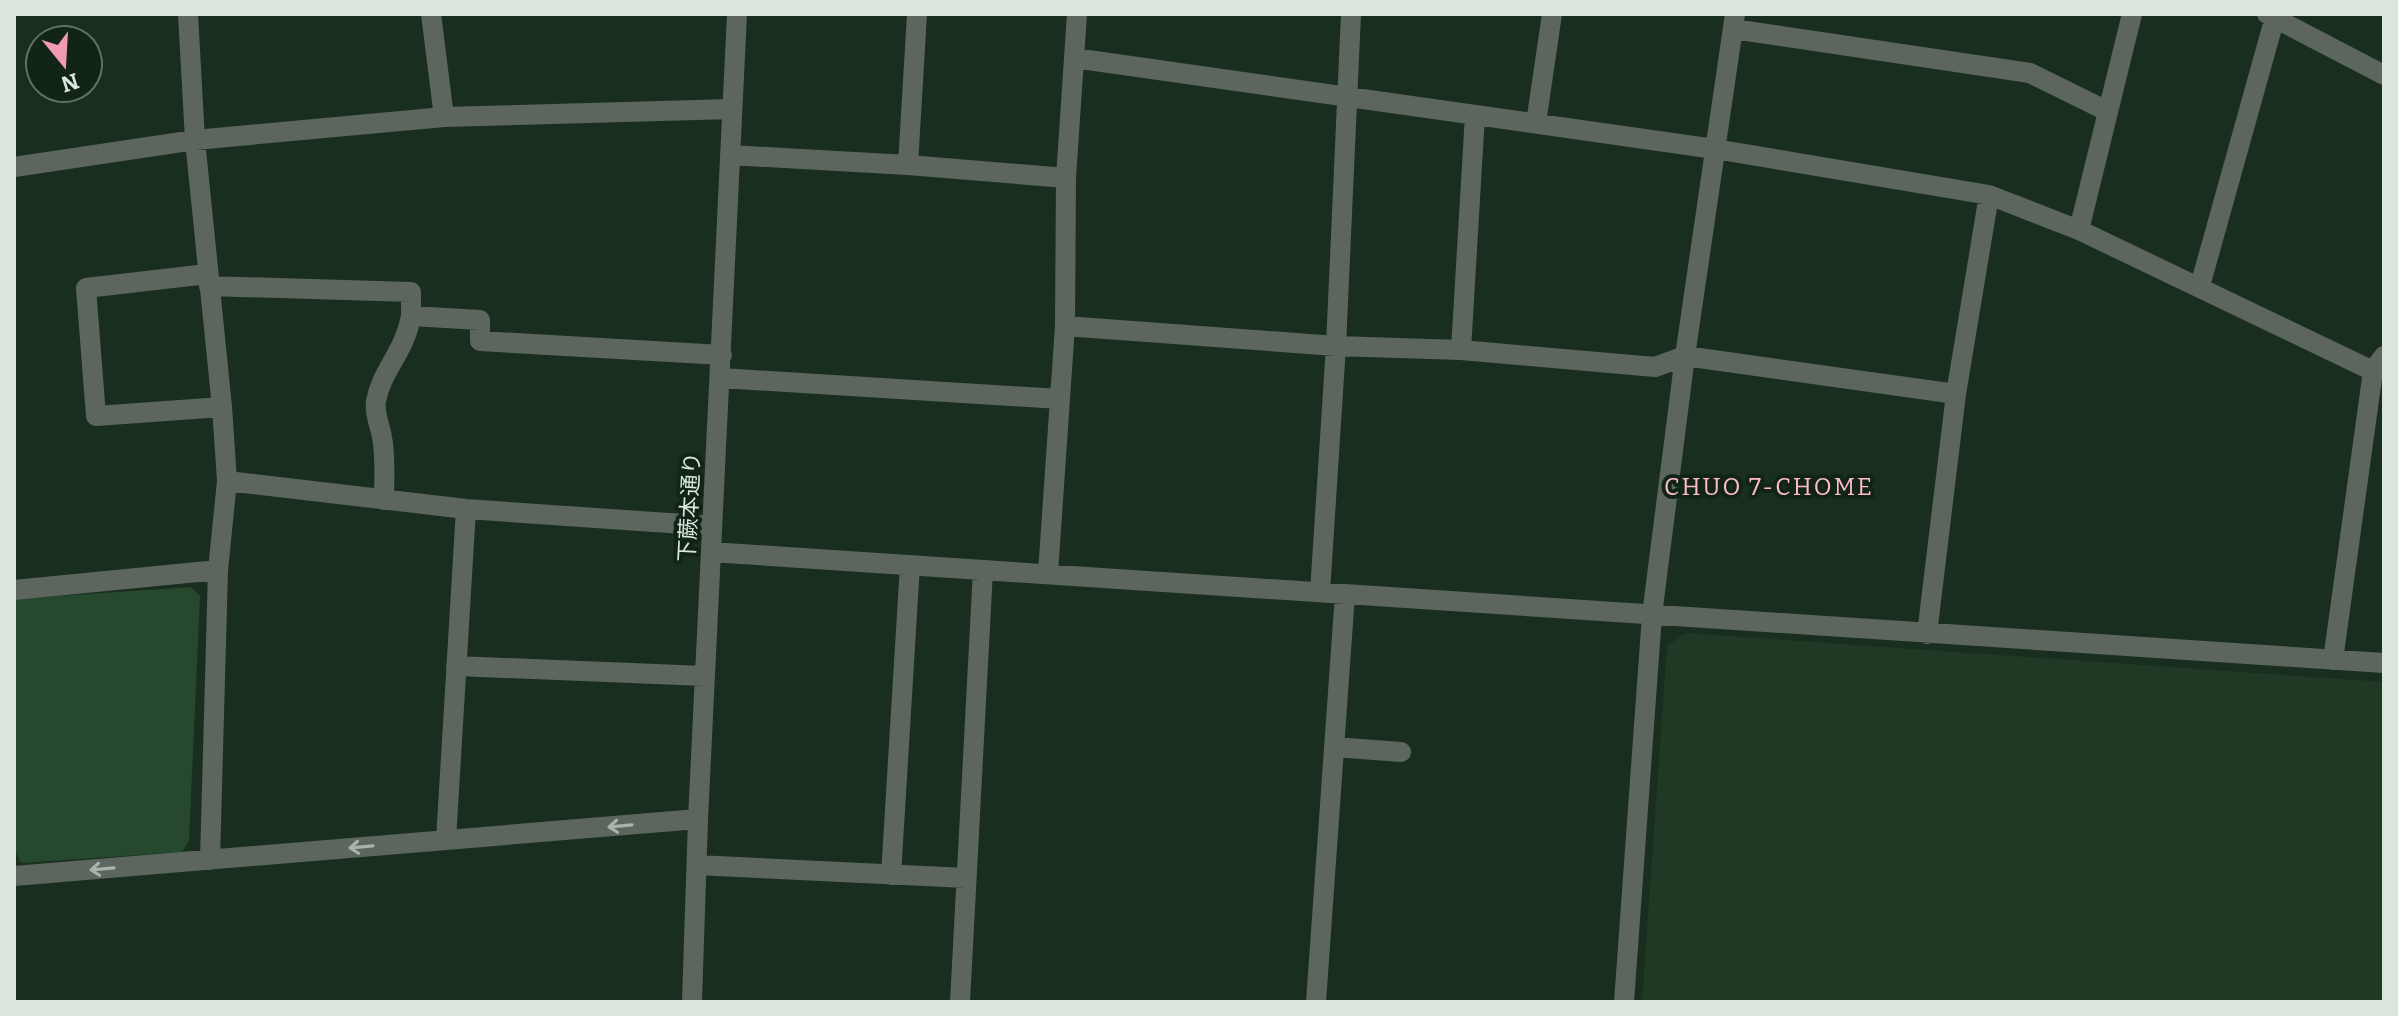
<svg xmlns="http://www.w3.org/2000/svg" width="2398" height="1016" font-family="Bitter,'Noto Sans JP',serif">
	<rect width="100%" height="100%" fill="#1a2e1f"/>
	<path fill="#1f3925" d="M1686,633L2384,682V1002H1642L1667,646Z"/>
	<path fill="#26482f" d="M191,587L200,596L189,841L182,852L21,863L14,849V599Z"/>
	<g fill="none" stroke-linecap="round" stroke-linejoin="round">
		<path stroke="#5c665e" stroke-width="20" d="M188,14L195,140L222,407L227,481L218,570L210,860
			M431,14L444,117
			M2267,14L2384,75
			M1733,29L2030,73L2107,111
			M1074,58L1715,149L1989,195L2079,230L2373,371
			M1536,123L1552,14
			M730,155L908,165L1066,178
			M908,165L917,14
			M14,167L195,140L444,117L732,109
			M2079,230L2132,14
			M207,274L86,288L96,416L222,407
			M209,286L411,292V316L480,320V341L722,355
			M2200,286L2275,17
			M1065,326L1336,346L1461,350L1655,367L1685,356L1956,394
			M1461,350L1475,115
			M721,378L1060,399
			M227,481L466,509L712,526
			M384,500C384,479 386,458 382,437C380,425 374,414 376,401C382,369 405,352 411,316
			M711,552L2384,663
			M1048,573L1065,326L1066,178L1077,14
			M14,590L218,570
			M1320,592L1336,346L1351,14
			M1927,634L1956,394L1989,195
			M2333,660L2373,371L2384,356
			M456,666L705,676
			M1334,747L1401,752
			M446,840L466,509
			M697,865L966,878
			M891,875L910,565
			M14,876L698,819
			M692,1002L698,819L737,14
			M960,1002L983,570
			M1316,1002L1345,594
			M1624,1002L1652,615L1685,356L1735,14"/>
	</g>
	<defs><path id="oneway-shaft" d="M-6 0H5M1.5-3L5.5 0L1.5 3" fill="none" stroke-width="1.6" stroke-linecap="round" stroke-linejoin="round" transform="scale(2)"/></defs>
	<g stroke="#a8b3aa">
		<use href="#oneway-shaft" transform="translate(620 826) rotate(175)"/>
		<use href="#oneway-shaft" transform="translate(361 847) rotate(175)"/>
		<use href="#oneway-shaft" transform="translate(102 869) rotate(175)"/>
	</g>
	<g text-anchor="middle" stroke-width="8" stroke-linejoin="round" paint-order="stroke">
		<g font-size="22" fill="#dae6dc" stroke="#112416">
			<text transform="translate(689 507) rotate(-87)" y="8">下蕨本通り</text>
		</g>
		<g font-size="24" letter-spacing="2" fill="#fdbbcd" stroke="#112416">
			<text x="1769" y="495">CHUO 7-CHOME</text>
		</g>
	</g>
	<rect width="2398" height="1016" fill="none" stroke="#dae6dc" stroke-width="32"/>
	<g transform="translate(64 64) rotate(162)"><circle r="38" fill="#112416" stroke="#617265" stroke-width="2"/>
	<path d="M0-6L14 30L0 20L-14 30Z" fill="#f19ab4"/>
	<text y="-12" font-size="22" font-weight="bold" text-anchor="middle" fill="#dae6dc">N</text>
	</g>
</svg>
